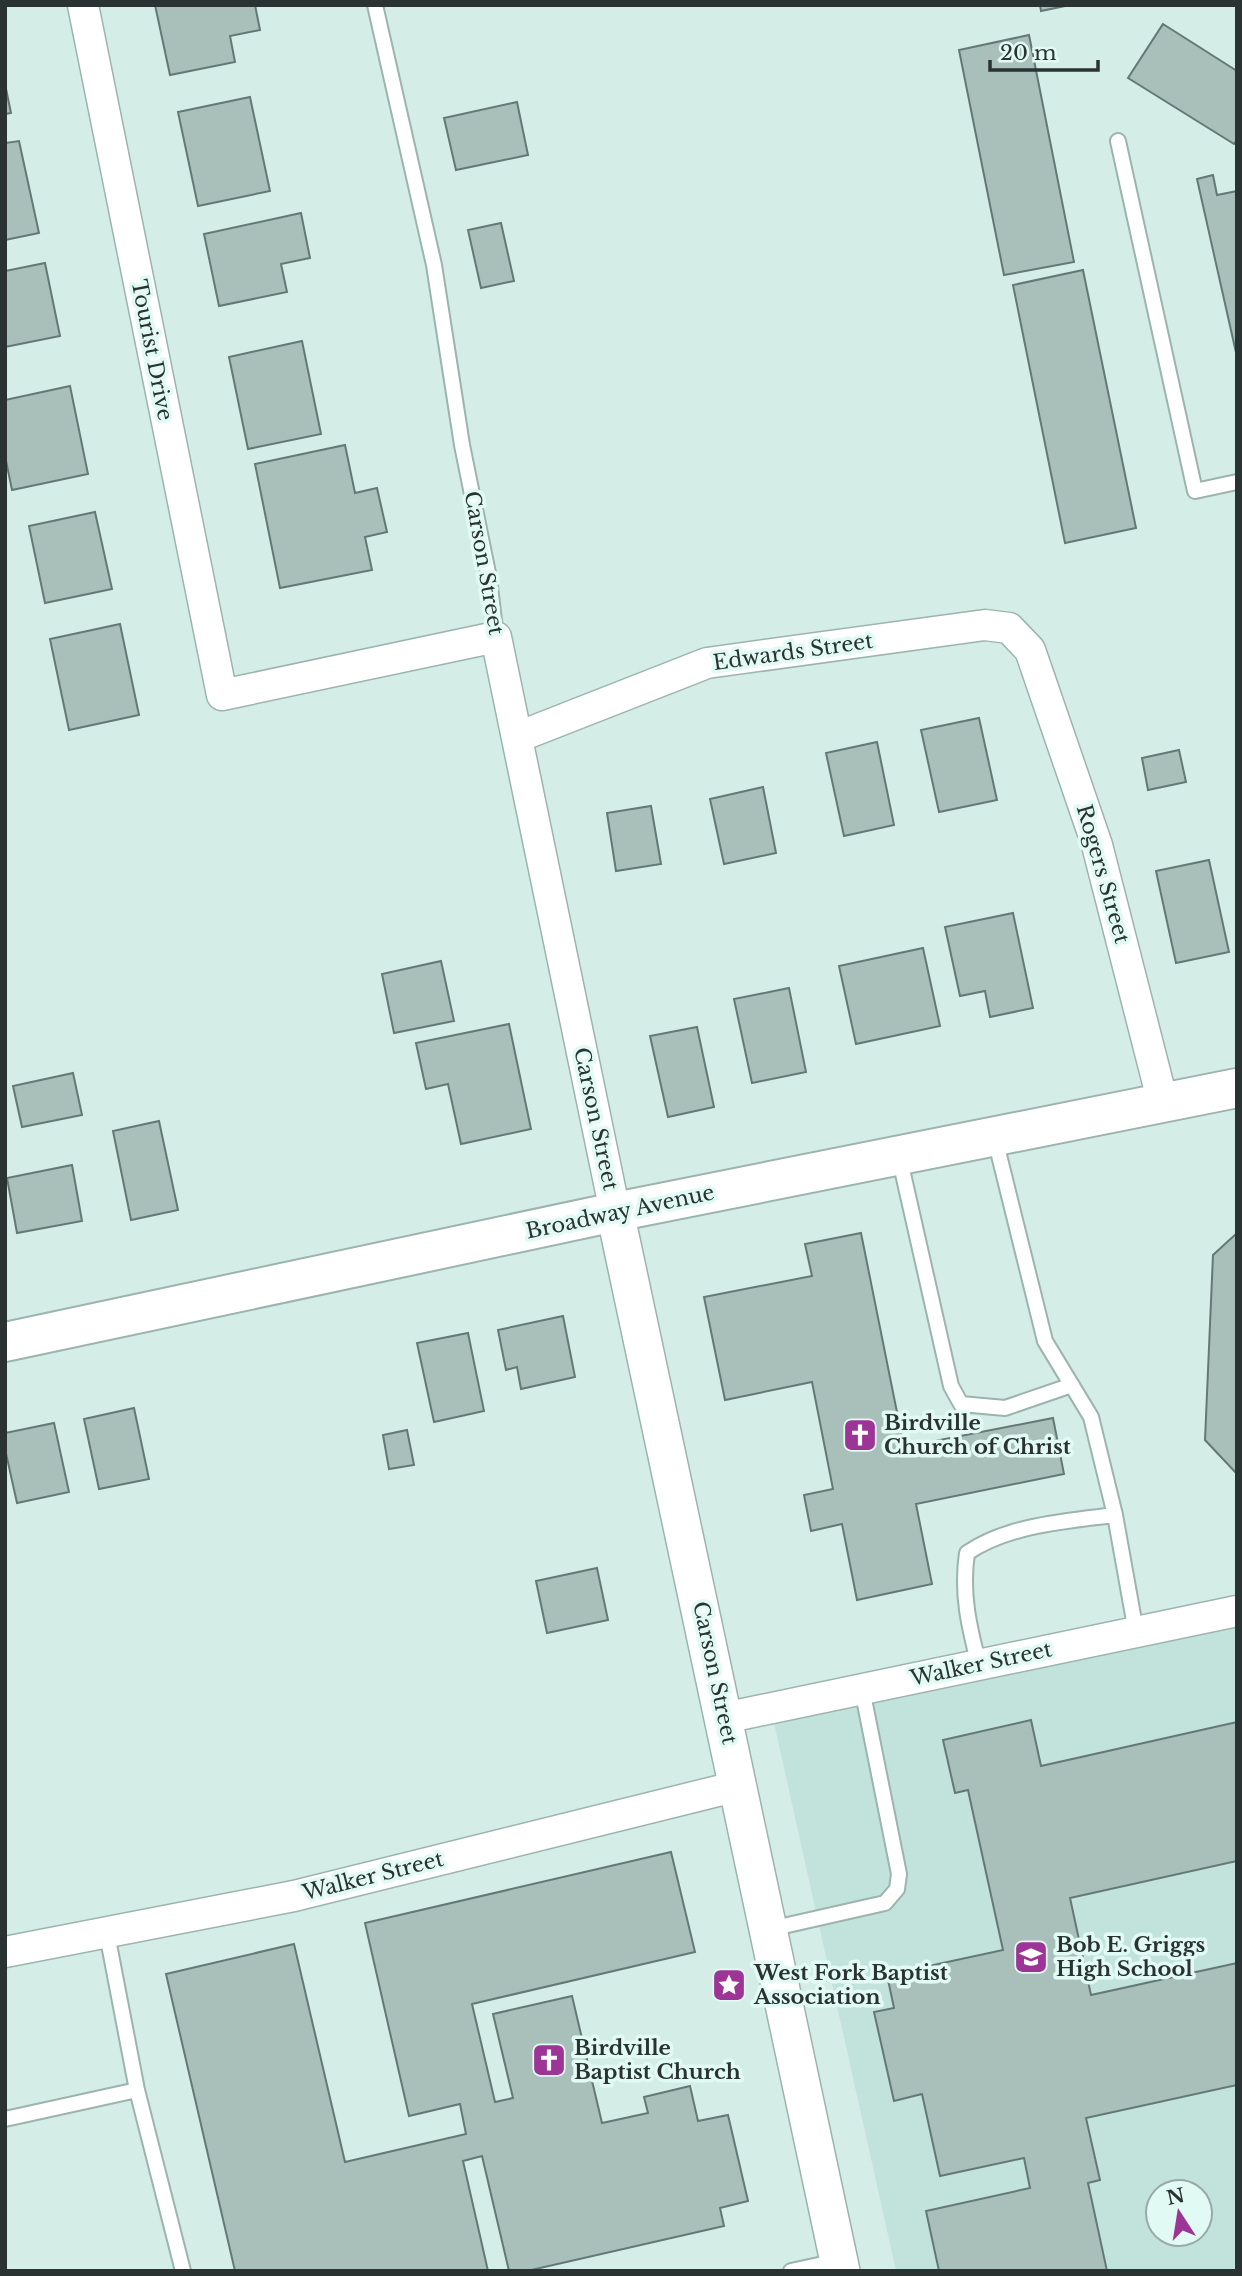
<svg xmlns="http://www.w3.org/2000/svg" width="1242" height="2276" font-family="'Libre Baskerville',serif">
	<rect width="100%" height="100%" fill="#d5ede7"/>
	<path fill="#c2e3dc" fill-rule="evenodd" d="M1237,1628V2271H896L774,1723ZM1158,2192H1200V2234H1158Z"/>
	<path fill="#a8bfba" stroke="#647975" stroke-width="2" d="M155,5H255L260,30L230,36L235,62L170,75Z
		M1040,5H1070L1041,11Z
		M1163,24L1237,71V140L1234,144L1128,78Z
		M1029,35L1074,262L1004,275L959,50Z
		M5,84L11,113L5,114Z
		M250,97L270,191L198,206L178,112Z
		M517,102L528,155L456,170L444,118Z
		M19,141L39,233L5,240V143Z
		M1213,175L1217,195L1237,191V357L1197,179Z
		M301,213L310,258L281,264L287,292L219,306L204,234Z
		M501,223L514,281L481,288L468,230Z
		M45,263L60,336L5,347V271Z
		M1083,270L1136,528L1065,543L1013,285Z
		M302,341L321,434L248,449L229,357Z
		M70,386L88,474L12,490L5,456V400Z
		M345,445L355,493L377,488L387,532L365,537L372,570L280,588L255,464Z
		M95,512L112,589L45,603L29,526Z
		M120,624L139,715L69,730L50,639Z
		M979,718L997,800L939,812L921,730Z
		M877,742L894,825L844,836L826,753Z
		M1179,750L1186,782L1148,790L1142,758Z
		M763,787L776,853L724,864L710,799Z
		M651,806L661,864L616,871L607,813Z
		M1209,860L1229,952L1176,963L1156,871Z
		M1013,913L1033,1008L990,1017L985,991L960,996L945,927Z
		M923,948L940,1026L856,1044L839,966Z
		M441,961L454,1021L394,1033L382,974Z
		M789,988L806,1072L752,1083L734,999Z
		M509,1024L531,1129L461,1144L448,1084L426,1089L416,1043Z
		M697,1027L714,1107L668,1117L650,1036Z
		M73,1073L82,1115L22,1127L13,1086Z
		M159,1121L178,1210L131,1220L113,1131Z
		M72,1165L82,1221L17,1233L7,1178Z
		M861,1233L904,1447L1053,1418L1064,1474L916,1504L932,1584L857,1600L842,1524L811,1531L804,1495L833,1489L812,1382L725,1400L704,1297L812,1276L805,1244Z
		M1237,1233V1474L1205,1440L1213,1255Z
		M563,1316L575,1377L521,1389L517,1367L506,1370L498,1330Z
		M468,1333L484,1411L434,1422L417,1343Z
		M134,1408L149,1479L99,1489L84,1419Z
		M54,1423L69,1492L17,1503L5,1449V1433Z
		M407,1430L414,1465L389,1469L383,1435Z
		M597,1568L608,1620L547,1633L536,1581Z
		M1031,1720L1041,1766L1237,1722V1861L1070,1898L1091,1995L1237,1963V2085L1086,2118L1100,2180L1088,2183L1107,2271H939L926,2211L1030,2188L1024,2158L940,2176L922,2094L894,2101L874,2012L894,2008L887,1975L1003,1950L968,1790L955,1793L943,1740Z
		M671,1852L695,1952L472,2004L495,2102L513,2098L493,2014L572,1996L602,2123L648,2113L644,2097L690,2086L698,2121L728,2115L748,2201L720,2208L724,2226L527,2271H509L482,2156L463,2161L488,2271H235L166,1974L294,1944L345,2162L466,2134L460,2104L409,2116L365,1923Z"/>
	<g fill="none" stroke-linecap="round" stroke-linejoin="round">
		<g stroke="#9db4ae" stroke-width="18">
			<path id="service" d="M375,5L434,265L462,445L489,578L496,637
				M1118,141L1195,491L1237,482
				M995,1139L1045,1341L1091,1417L1115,1515L1136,1632
				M899,1156L951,1386L961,1404L1005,1408L1072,1385
				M979,1665C969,1627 961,1593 967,1553C1008,1525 1066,1521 1115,1515
				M770,1929L885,1903L897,1889L899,1874L862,1689
				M107,1934L137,2090L183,2271
				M5,2119L137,2090
				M791,2271L837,2261"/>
		</g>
		<g stroke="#9db4ae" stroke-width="33">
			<path id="minor" d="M83,5L222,695L496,637L615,1212
				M518,737L707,663L985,625L1009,628L1030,650L1097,845L1163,1103
				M724,1718L1237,1611
				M5,1952L294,1896L738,1786"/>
		</g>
		<g stroke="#9db4ae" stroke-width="40">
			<path id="tertiary" d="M615,1212L841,2271"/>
		</g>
		<g stroke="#9db4ae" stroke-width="42">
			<path id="secondary" d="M5,1342L615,1212L1237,1088"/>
		</g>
		<use href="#service" stroke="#fff" stroke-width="14"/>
		<use href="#minor" stroke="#fff" stroke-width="30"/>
		<use href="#tertiary" stroke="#fff" stroke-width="37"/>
		<use href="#secondary" stroke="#fff" stroke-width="38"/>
	</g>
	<defs>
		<g id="church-square" transform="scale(1.75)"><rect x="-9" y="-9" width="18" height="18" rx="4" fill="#9d3597" stroke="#e2faf4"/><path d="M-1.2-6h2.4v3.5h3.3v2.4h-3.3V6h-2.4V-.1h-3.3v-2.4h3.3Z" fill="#fff"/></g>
		<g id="school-square" transform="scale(1.75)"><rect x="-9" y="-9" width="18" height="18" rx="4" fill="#9d3597" stroke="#e2faf4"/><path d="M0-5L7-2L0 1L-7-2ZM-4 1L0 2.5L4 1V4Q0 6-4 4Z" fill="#fff"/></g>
		<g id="sight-square" transform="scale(1.75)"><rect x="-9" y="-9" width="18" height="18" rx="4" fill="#9d3597" stroke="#e2faf4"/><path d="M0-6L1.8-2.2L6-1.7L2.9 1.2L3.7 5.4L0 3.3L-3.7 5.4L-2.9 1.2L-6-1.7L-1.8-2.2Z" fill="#fff"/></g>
	</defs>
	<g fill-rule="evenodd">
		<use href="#church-square" x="860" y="1435"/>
		<use href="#school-square" x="1031" y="1957"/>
		<use href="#sight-square" x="729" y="1985"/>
		<use href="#church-square" x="549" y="2060"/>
	</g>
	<g text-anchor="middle" stroke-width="7" stroke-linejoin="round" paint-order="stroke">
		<g font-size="21" fill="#2a3331" stroke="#e2faf4">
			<text transform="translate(152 350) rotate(79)" y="7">Tourist Drive</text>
			<text transform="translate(484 563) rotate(80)" y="7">Carson Street</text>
			<text transform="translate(793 652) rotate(-8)" y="7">Edwards Street</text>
			<text transform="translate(1103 874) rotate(74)" y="7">Rogers Street</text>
			<text transform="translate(596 1119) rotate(78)" y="7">Carson Street</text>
			<text transform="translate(620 1212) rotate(-12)" y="7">Broadway Avenue</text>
			<text transform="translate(981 1664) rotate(-12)" y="7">Walker Street</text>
			<text transform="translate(715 1673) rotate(78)" y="7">Carson Street</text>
			<text transform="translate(373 1876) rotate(-14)" y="7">Walker Street</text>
		</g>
		<g font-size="21" font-weight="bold" fill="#2a3331" stroke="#e2faf4" text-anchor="start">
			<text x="884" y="1430">Birdville<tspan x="884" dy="24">Church of Christ</tspan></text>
			<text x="1056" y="1952">Bob E. Griggs<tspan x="1056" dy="24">High School</tspan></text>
			<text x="754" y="1980">West Fork Baptist<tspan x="754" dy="24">Association</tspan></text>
			<text x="574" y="2055">Birdville<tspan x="574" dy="24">Baptist Church</tspan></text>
		</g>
	</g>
	<rect width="1242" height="2276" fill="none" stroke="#2a3331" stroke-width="14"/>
	<g transform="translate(1179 2213) rotate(348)"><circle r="33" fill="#e2faf4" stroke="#98aaa6" stroke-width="2"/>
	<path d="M0-5L12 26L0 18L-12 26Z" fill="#9d3597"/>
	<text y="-10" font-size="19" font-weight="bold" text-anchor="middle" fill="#2a3331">N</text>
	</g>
	<path d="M990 60v10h108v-10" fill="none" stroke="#2a3331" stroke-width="3.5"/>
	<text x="1000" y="60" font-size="21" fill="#2a3331" stroke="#e2faf4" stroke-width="5" paint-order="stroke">20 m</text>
</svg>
